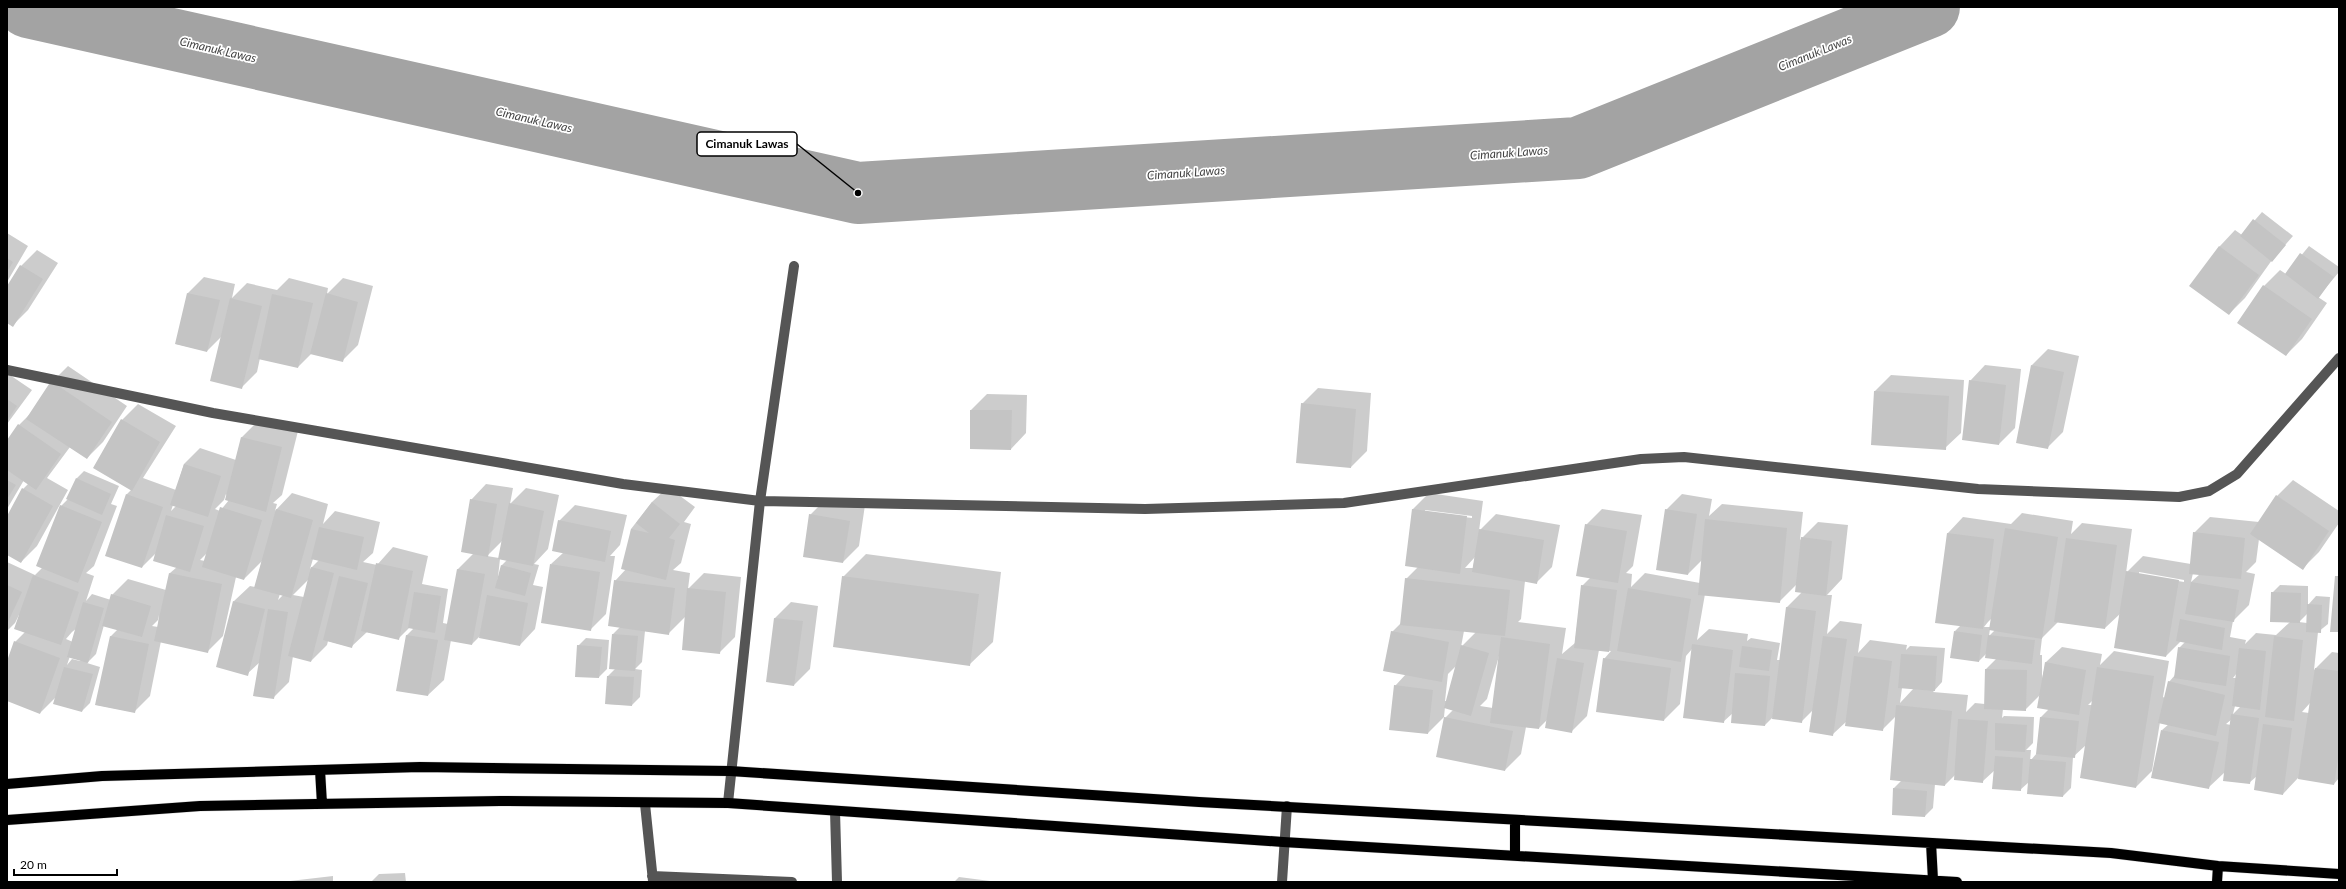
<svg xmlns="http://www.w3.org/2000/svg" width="2346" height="889" font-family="Lato,sans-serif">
	<rect width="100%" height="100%" fill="#fff"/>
	<path fill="#0003" fill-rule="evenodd" d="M2262,212L2293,236L2272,260L2245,298L2229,314L2191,286L2220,246L2235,230L2242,235Z
		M7,233L28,246L7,282Z
		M2309,246L2339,267V272L2318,297L2327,303L2302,339L2286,355L2239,323L2264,286L2280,270L2286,274Z
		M37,250L58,263L28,310L12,326L7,322V288L21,266Z
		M204,277L235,284L232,298L247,283L277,290L289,278L328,288L327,294L343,278L373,286L358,345L342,361L312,353L298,367L260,358L257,372L241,388L222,336L207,351L176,344L188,293Z
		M2048,349L2079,356L2063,432L2047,448L2032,365Z
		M1985,365L2021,369L2015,428L1999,444L1970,381Z
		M68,366L127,406L103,442L87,458L70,447L47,478L68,490L37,546L21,562L7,554V518L23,489L28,484L24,480L7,509V442L19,425L33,411L52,382Z
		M7,373L32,390L7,424Z
		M1891,375L1964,380L1961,433L1945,448L1872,444L1875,391Z
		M1318,388L1371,393L1367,451L1351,467L1302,404Z
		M987,394L1027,395L1026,433L1011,449L971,410Z
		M138,404L176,426L143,478L176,490L184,464L200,448L236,460L242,437L258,421L298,431L282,495L273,503L277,504L275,511L292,493L328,504L323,524L335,511L380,522L373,553L363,562L377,565L393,547L428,556L422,584L448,589L443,623L448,624L458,569L474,553L471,500L486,484L513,488L510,504L526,488L559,495L548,549L534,564L539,565L533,585L543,587L535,629L520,645L481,635L472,644L451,640L444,680L428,695L397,690L407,635L414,628L410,627L398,639L367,632L351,647L328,641L327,645L311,661L293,656L289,682L273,698L260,662L247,674L234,601L250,586L255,587L262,561L244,579L236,577L223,636L207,652L161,641L150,696L134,712L97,705L111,636L118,629L104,625L96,654L87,663L100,667L90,703L82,711L57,696L40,713L7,700V664L15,642L25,632L19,615L15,623L7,631V562L35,575L42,568L61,506L68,499L77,478L84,471L119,486L111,504L117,506L94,566L86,573L94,576L86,601L92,594L111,600L112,595L128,579L166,590L170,573L177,567L156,553L142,567L107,555L127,494L132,489L122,420ZM226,494L229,500L220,511L215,509L224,500ZM173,505L176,506L171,511ZM502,541L499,558L487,556ZM207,553L205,561L200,560ZM313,559L319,560L310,569ZM500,559L507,560L502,565L497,586ZM309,579L304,597L293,595ZM280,594L283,595L278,600ZM159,615L158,627L152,626L158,620ZM77,628L73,642L66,639L72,632ZM70,656L81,660L80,661L72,659L67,665Z
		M2293,480L2339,511V523L2319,552L2303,568L2259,539L2256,562L2246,572L2255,574L2249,605L2233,621L2230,637L2246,640L2245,644L2256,633L2276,635L2290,622L2272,593L2280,585L2308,586V605L2316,596L2330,597L2328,624L2318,632L2314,670L2332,652L2339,653V778L2334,784L2298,778L2283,794L2257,776L2249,783L2225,772L2208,788L2162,730L2169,724L2160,722L2152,771L2136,787L2086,745L2073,757L2071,788L2063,796L2029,782L2020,790L1995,770L1983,781L1955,775L1945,785L1935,784L1933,808L1925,816L1893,814L1894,788L1902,780L1896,716L1882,730L1847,721L1833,734L1813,710L1801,722L1774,716L1765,725L1733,713L1723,722L1692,649L1686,656L1680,704L1664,720L1604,659L1611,651L1599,650L1587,716L1571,732L1547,720L1539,728L1526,727L1521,754L1505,770L1445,718L1453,710L1445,707L1444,717L1428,733L1395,686L1406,674L1392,632L1402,622L1406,579L1418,567L1413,509L1429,493L1483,501L1479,531L1496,514L1560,525L1552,567L1536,583L1525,581L1521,619L1518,622L1566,628L1562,654L1575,643L1582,586L1590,578L1586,525L1602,509L1642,515L1633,566L1626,573L1632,574L1631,587L1645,573L1700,583L1703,559L1688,574L1666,510L1682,494L1712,499L1709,516L1722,504L1803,512L1800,540L1818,522L1848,525L1842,579L1827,595H1832L1827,634L1840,621L1862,624L1858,653L1870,640L1907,645L1906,650L1910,646L1945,648L1942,682L1933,692L1968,695L1966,712L1975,703L1985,704L1986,669L1996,659L1987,653L1979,661L1955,631L1961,625L1948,533L1963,517L2011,524L2022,513L2073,521L2071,534L2082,523L2132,529L2126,573L2143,556L2191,564L2194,533L2210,517L2259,522L2277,496ZM1425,510L1472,516V518L1425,512ZM1475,557L1473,568H1465ZM2139,572L2184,580V582L2139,574ZM2193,573L2200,574L2191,582ZM1796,585L1802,592L1787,607L1781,660H1777L1780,643L1751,638L1747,641L1748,634L1709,629L1697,640L1705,594L1779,602ZM2121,613L2166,656L2181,641L2185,642L2179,648L2175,675L2169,682L2165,698L2163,697L2169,661L2114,651L2100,665L2102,654L2062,647L2046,662L2042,679V655H2040L2042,638L2058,622L2105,628ZM2308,613L2307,623L2299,622ZM1992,618L1990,627H1984L1988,622ZM1990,629L1995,630L1989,636ZM1464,631L1476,632L1461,647ZM1499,656L1493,708L1480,706L1487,699ZM1456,666L1447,701H1445L1448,674ZM2237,673L2236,678H2233ZM1902,688H1914L1900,703ZM2040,695L2049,709L2041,717L2037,753L2030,761L2031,750H2026L2033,743L2034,717L2004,716L2002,718L2003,709L2025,710ZM2093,700L2092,705H2088ZM2310,703L2309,713L2302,712ZM2235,706L2240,707L2233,714ZM2232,719L2231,725L2226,724Z
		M668,487L695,507L684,522L691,524L681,563L673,570L690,573L688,589L704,573L741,577L735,637L719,653L686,616L668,634L645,631L642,662L635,669L642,670L640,697L632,705L606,704L608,676L616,668L613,634L620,627L615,581L626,569L631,529L652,502Z
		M826,499L865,505L859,546L843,562L810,515Z
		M575,505L627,515L620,545L610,556H615L606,614L590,630L551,564L563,553L559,521Z
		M866,554L1001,572L993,642L970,664L843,577Z
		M791,602L818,606L810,669L794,685L767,681L775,618Z
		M586,638L609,640L607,669L599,677L576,676L578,646Z
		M405,873L406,882H371L379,874Z
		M333,876V882H281Z
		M959,877L998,882H954Z"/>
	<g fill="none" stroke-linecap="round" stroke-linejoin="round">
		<path stroke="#a3a3a3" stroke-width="62" d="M28,7L858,193L1578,148L1929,7"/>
	</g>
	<path fill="#c4c4c4" d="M2253,219L2286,245L2272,262L2240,236Z
		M2219,246L2259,275L2229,315L2189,286Z
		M2300,253L2334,277L2318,299L2285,274Z
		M7,258L13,262L7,272Z
		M20,265L43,279L13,327L7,323V286Z
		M2263,285L2312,319L2286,356L2237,323Z
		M187,293L220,300L207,352L175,344Z
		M326,293L358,302L343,362L310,354Z
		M272,294L313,303L298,368L258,359Z
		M230,298L262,306L242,389L210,381Z
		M2031,365L2064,372L2048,449L2016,443Z
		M1969,380L2006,385L1999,445L1962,440Z
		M51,381L112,422L87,459L26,419Z
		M1874,391L1949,396L1946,450L1871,445Z
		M7,399L17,406L7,421Z
		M1301,403L1356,409L1351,468L1296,463Z
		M970,410H1012L1011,450L970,449Z
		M121,419L160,442L132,491L93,468Z
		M18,424L61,454L36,490L7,470V440Z
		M241,437L282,447L266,512L225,500Z
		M184,464L221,476L208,517L170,505Z
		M76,478L111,494L102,515L66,499Z
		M7,480L16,485L7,499Z
		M22,488L53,506L21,563L7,555V516Z
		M126,494L163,507L142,568L105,556Z
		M2276,495L2329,531L2303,570L2250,534Z
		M470,499L497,504L488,557L461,552Z
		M652,502L680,524L669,538L675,540L666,580L621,569L631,529L649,533L636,523Z
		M509,503L544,511L533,566L498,559Z
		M60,505L102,522L78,583L36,566Z
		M220,507L262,520L244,580L202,567Z
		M276,509L313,520L291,598L254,588Z
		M1412,509L1467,516L1460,574L1405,566Z
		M1665,509L1697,514L1688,575L1656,570Z
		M809,514L850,521L843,563L803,557Z
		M166,515L204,526L190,572L153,561Z
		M1705,519L1787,528L1780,603L1698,595Z
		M558,520L611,531L605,562L552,551Z
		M1585,524L1627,531L1618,583L1576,576Z
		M319,527L364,537L357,570L311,559Z
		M2005,528L2058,537L2042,639L1989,630Z
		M1479,529L1544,540L1537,584L1472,572Z
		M2193,532L2245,538L2241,579L2189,574Z
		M1947,533L1994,539L1983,629L1935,623Z
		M1801,537L1832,541L1826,596L1795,592Z
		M2066,538L2117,545L2105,629L2054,622Z
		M376,563L413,571L399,640L361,631Z
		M550,564L600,572L591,631L541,623Z
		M501,565L531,573L525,596L495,588Z
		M311,567L334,573L311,662L288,656Z
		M457,569L485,574L472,645L444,640Z
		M2126,571L2179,580L2166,657L2114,648Z
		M169,573L222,584L208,653L154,641Z
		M33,575L79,592L61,645L14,629Z
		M339,576L368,583L352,648L323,640Z
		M842,576L979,594L970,666L833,647Z
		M2335,576H2339V632H2330Z
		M1405,578L1510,590L1505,636L1400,625Z
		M614,580L675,588L669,635L608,626Z
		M2191,582L2239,590L2234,622L2185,614Z
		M7,585L22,592L7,624Z
		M1581,585L1617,590L1609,652L1574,648Z
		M687,588L726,592L720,654L682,650Z
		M1628,588L1691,599L1681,662L1617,651Z
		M414,592L441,596L435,633L408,628Z
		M2271,592L2301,593L2300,623L2270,622Z
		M111,594L151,606L142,637L102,626Z
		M487,595L528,603L520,646L479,638Z
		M233,601L265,609L248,676L216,667Z
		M83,602L104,608L88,663L67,657Z
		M2307,604L2322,605L2321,633L2306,632Z
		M1786,607L1816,611L1802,723L1772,719Z
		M268,609L288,612L274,699L253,696Z
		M774,618L803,621L794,686L766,682Z
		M2180,619L2225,628L2222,650L2176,641Z
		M1391,631L1449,642L1442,682L1383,671Z
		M1954,631L1982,635L1979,662L1950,658Z
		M612,634L638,636L635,671L609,669Z
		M406,635L438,640L428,696L396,691Z
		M1988,635L2035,640L2032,664L1985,658Z
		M110,636L149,644L135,713L95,705Z
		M1823,636L1847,639L1833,736L1809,732Z
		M2274,636L2303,640L2294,721L2265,717Z
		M1501,637L1550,644L1539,729L1490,723Z
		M14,641L60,658L40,714L7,701V661Z
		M1692,644L1733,650L1724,723L1683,718Z
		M577,645L602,647L599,678L575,677Z
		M1461,645L1489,653L1471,716L1444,708Z
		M1742,646L1772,650L1769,671L1739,667Z
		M2178,647L2230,656L2226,686L2174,678Z
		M2239,648L2266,651L2260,710L2232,706Z
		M1901,654L1937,656L1935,691L1898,688Z
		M1854,656L1892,661L1883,731L1845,726Z
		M1557,658L1584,663L1572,733L1545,728Z
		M1603,658L1671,668L1664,721L1596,712Z
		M2045,662L2086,670L2079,715L2037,708Z
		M64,667L93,674L82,712L53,704Z
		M2097,667L2154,676L2136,788L2080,778Z
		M2315,668L2339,671V752L2334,785L2298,779Z
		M1985,669L2027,670L2026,711L1984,709Z
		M1735,673L1770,676L1765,726L1731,723Z
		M607,676L634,677L632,706L605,704Z
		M2168,681L2225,695L2216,736L2158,723Z
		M1394,685L1433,690L1428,734L1389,730Z
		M1896,705L1952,711L1945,786L1890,780Z
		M2231,714L2259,718L2250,784L2223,781Z
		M1444,717L1513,731L1505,771L1436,757Z
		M2040,717L2079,721L2075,758L2036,754Z
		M1958,719L1988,721L1983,783L1954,780Z
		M1995,723L2027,725L2025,752L1995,750Z
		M2263,724L2292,728L2283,795L2254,790Z
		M2161,730L2219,742L2209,789L2151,778Z
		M1995,756L2023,758L2021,791L1992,789Z
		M2030,759L2066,762L2063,797L2027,794Z
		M1893,788L1927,791L1925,817L1892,815Z"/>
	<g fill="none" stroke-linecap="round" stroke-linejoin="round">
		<g stroke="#dbdbdb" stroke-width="11">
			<path id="major" d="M320,770L322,804
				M7,784L102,776L420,767L730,771L1199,802L2111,853L2218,866L2339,874
				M7,820L200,806L500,801L728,803L1283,842L1957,882
				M1931,843L1933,880
				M1515,855V820
				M2217,882L2218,866"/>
		</g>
		<path stroke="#555" stroke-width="10" d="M7,370L213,413L623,484L760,501L1145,509L1344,503L1641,459L1684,457L1978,489L2179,497L2209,491L2237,474L2339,358
			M728,803L760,501L794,266
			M645,804L653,881
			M835,811L837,882
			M652,876L792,882
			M1282,882L1287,806"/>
		<use href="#major" stroke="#000" stroke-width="10"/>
	</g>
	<g text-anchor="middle" stroke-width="3.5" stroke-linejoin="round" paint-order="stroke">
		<g font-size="12" font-style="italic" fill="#444" stroke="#fff">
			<text transform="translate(218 50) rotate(13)" y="4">Cimanuk Lawas</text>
			<text transform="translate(1815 53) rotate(-22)" y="4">Cimanuk Lawas</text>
			<text transform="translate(534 120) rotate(13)" y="4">Cimanuk Lawas</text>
			<text transform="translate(1509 153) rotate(-4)" y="4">Cimanuk Lawas</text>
			<text transform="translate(1186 173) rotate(-4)" y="4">Cimanuk Lawas</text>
		</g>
	</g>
	<path fill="none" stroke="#000" stroke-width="1.5" d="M858 193L797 144"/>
	<circle fill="#000" stroke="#fff" stroke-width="1.5" cx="858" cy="193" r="4"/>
	<rect fill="#fff" stroke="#000" stroke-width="1.5" x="697" y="132" width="100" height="24" rx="4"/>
	<g font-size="12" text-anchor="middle" font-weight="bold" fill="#000">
		<text x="747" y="148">Cimanuk Lawas</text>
	</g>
	<rect width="2346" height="889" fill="none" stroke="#000000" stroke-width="16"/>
	<path d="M14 869v6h103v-6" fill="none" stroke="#000000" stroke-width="2"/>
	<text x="20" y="869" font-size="12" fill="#000000" stroke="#ffffff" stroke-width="3" paint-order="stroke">20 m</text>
</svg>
